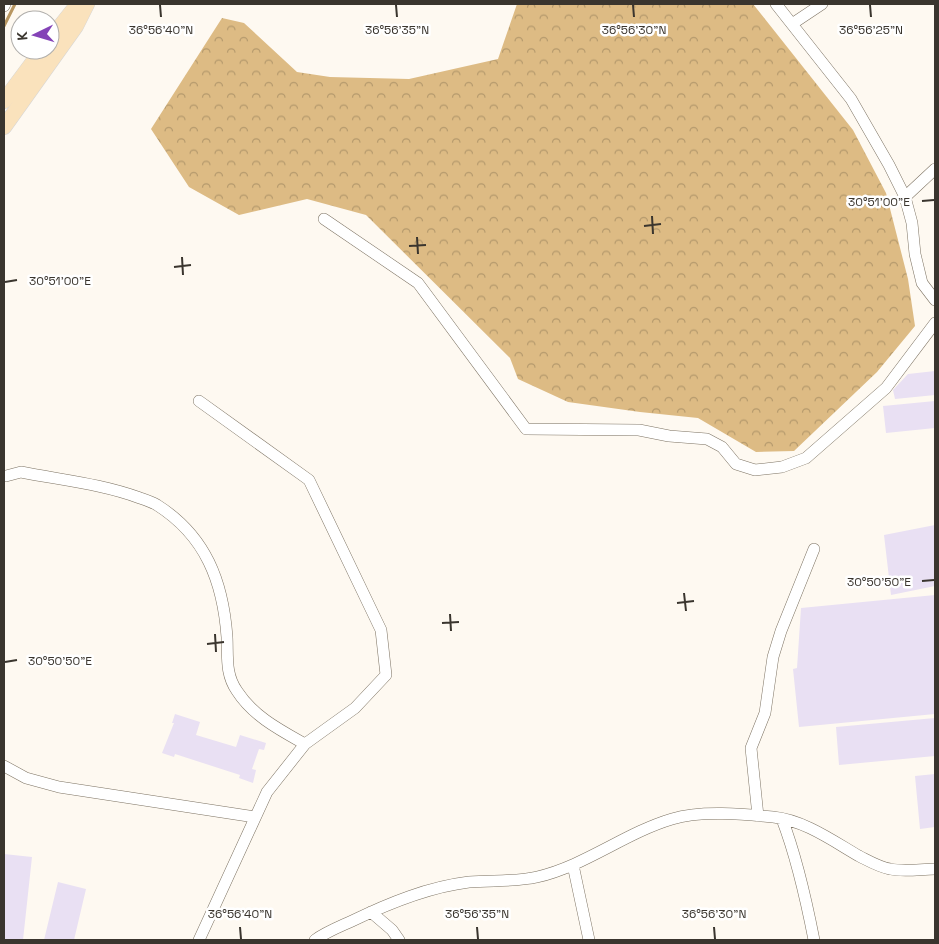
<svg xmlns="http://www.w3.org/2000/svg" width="939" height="944" font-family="'Space Grotesk',sans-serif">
	<defs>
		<pattern id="forest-crowns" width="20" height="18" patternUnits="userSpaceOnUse" patternTransform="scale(1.25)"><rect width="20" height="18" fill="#ddbb84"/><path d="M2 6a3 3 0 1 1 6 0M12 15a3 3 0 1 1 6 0" fill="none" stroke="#b4996c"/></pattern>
	</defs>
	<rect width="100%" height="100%" fill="#fef9f1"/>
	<path fill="url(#forest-crowns)" d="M517,4H753L853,130L886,193L908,279L915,326L877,372L794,451L756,452L698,418L640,412L568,402L518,379L510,358L366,215L307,199L239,215L189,187L151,129L222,18L244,23L297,72L330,77L409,79L498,59Z"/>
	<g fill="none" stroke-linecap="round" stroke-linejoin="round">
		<path stroke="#b89661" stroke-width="3" d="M4,26L15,4"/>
	</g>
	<path fill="#e9e0f3" d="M935,371V395L895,399L893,390L908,374Z
		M935,401V428L886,433L883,406Z
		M935,525V586L891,595L884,535Z
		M935,595V714L799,727L793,669L797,668L801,608Z
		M175,714L200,722L196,735L236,747L240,735L266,743L264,750L259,749L252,769L256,770L253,783L239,778L240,775L175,754L174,757L162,753L174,723H172Z
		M935,718V756L839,765L836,727Z
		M935,774V827L920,829L915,776Z
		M4,854L32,857L23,940H4Z
		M58,882L86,889L74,940H44Z"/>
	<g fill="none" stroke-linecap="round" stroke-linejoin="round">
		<g stroke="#7d7363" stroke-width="12">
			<path id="minor" d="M776,4L851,99L889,165L905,197L912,223L915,254L922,283L935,300
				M4,6L5,4
				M792,24L822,4
				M905,197L935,169
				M324,219L418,283L526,429L639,430L669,436L707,439L722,447L736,464L755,470L782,467L806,458L886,388L935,323
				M6,476L21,472C61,480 102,484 140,498C146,500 152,502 157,505C206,536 223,582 227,637C228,656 225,674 237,691C253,716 280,730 305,744
				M4,766L26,778L59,787L255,817
				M758,816L751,748L765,713L773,657L781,631L814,549
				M782,819C797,858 806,899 814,940
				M573,865L589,940
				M371,912L392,930L399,940
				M199,940L267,792L305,744L355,708L386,675L381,630L309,480L199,401
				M315,940C326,932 339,927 352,921C389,903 428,887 469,882C492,880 515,882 537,877C585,866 625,833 672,819C700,810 744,814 773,817C804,820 833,841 859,856C869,861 879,867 890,869C904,872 921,869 935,869"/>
		</g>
		<g stroke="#d8d7d5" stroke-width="16">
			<path id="major" d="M50,39L78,4
				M4,101L42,50
				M4,127L76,26L87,4"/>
		</g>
		<use href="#minor" stroke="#fff" stroke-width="11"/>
		<use href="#major" stroke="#fae2bc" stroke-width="15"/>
	</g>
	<path fill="none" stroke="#3a352e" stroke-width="2" d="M160,5L161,17M396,5L397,17M633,5L634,17M870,5L871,17M922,201L934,200M652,216L653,234M644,226L661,224M417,237L418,254M409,246L426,245M182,257L183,275M174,267L191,265M5,282L17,280M922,581L934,580M684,593L686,611M677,603L694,601M450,614L451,631M442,623L459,622M215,634L216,652M207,644L224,642M5,662L17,660M240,927L241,939M477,927L478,939M714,927L715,939"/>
	<g font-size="12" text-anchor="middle" fill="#3a352e" stroke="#fff" stroke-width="5" stroke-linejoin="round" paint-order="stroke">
		<text x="161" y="34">36°56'40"N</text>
		<text x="397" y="34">36°56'35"N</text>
		<text x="634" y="34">36°56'30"N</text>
		<text x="871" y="34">36°56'25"N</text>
		<text x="879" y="206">30°51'00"E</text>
		<text x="60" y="285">30°51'00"E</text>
		<text x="879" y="586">30°50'50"E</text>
		<text x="60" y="665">30°50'50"E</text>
		<text x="240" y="918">36°56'40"N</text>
		<text x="477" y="918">36°56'35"N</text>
		<text x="714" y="918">36°56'30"N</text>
	</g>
	<rect width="939" height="944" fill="none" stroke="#3a352e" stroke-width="10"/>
	<g transform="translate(35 35) rotate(265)"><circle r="24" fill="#ffffff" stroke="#b0aeab"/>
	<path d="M0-4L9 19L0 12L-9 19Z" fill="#8443b7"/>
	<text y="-8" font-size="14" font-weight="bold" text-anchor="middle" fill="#3a352e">K</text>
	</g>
</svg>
